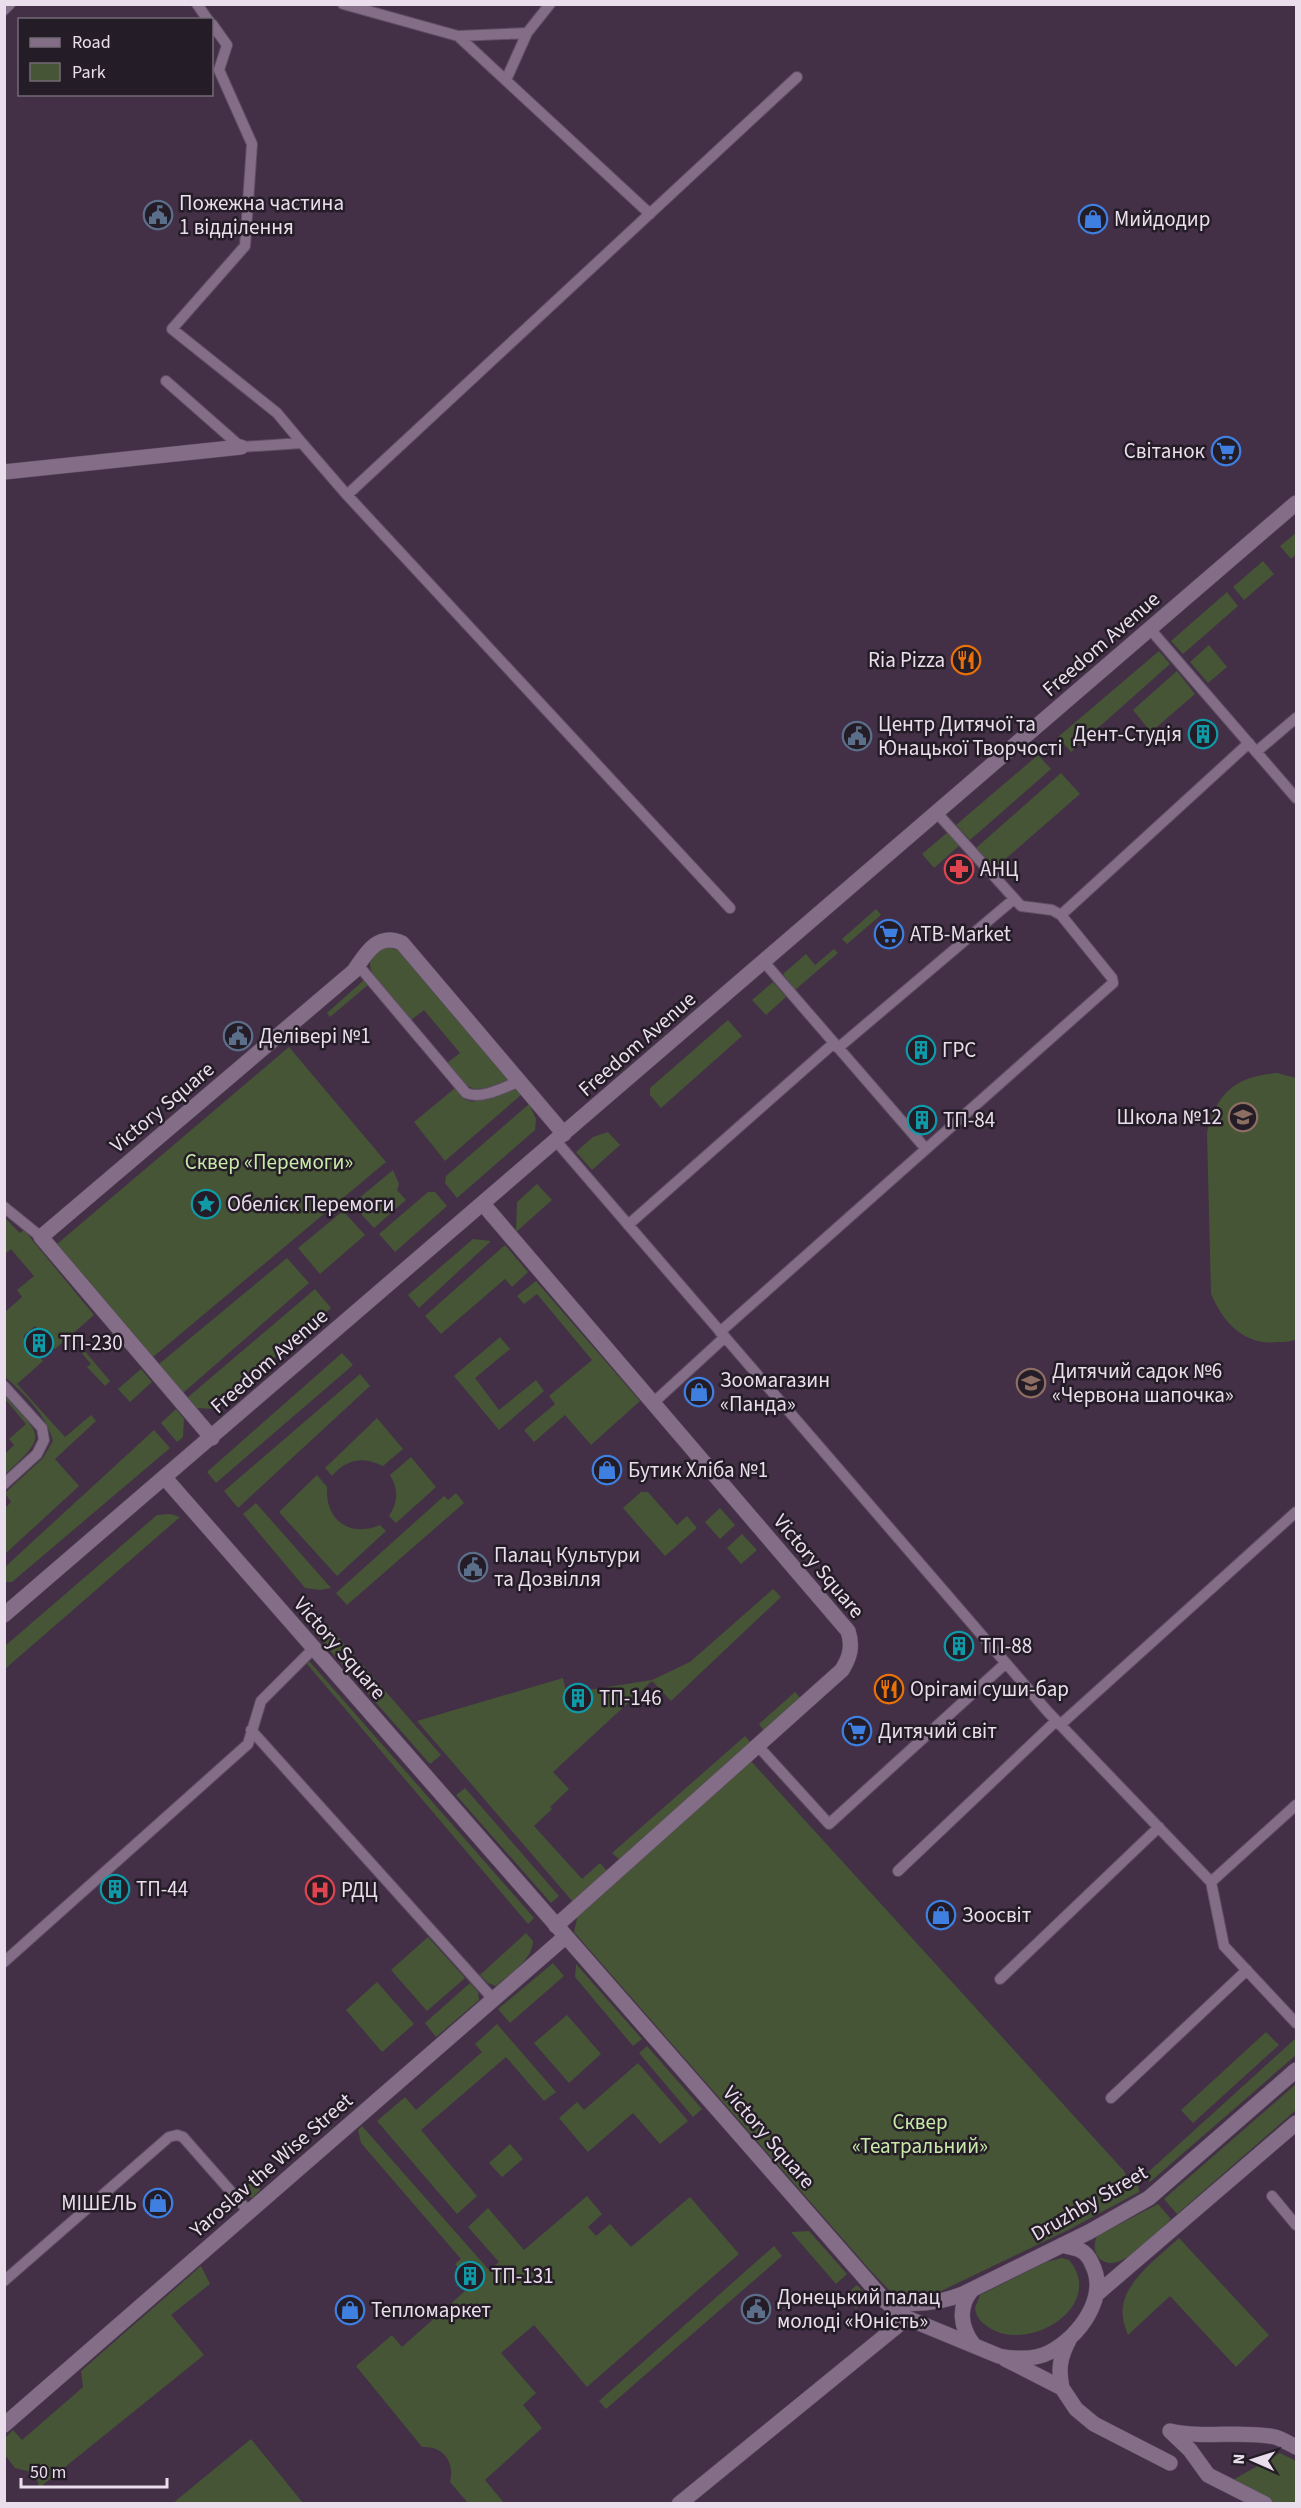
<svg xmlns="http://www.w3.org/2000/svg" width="1301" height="2508" font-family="'Source Sans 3',sans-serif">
	<rect width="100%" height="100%" fill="#433047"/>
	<path fill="#455535" d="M1296,533V554L1291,559L1280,546Z
		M1263,561L1274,574L1244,600L1233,587Z
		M1227,592L1238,606L1183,654L1171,641Z
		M1209,645L1227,667L1208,683L1190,662Z
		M1159,651L1170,664L1071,752L1058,737Z
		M1177,671L1195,694L1151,732L1133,710Z
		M1038,755L1051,769L970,840L956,825Z
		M1061,773L1080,794L995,868L976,848Z
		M948,832L960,845L934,868L922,854Z
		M876,909L881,915L847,944L842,939Z
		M388,947L398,950L508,1080C471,1094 473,1094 447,1063L460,1053L424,1010L411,1020L372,973C366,958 374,952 388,947Z
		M834,949L838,953L795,990L783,974L806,954L815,965Z
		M364,980L368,985L330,1017L327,1013Z
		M773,982L786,997L766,1015L752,1000Z
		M728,1020L742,1036L661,1108L650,1095V1088Z
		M289,1047L386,1162L153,1357L57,1244Z
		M1277,1073L1296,1078V1339C1291,1342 1285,1342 1278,1342C1244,1346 1223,1322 1211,1294L1207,1133C1216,1093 1236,1076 1277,1073Z
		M455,1088L464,1099L472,1102L516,1088L521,1095L445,1161L414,1122Z
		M529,1104L536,1119L535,1130L457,1198L445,1183L446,1176Z
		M608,1132L620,1145L592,1170L576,1152L593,1137Z
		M393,1170L399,1184L397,1190L406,1200L374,1228L352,1204Z
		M537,1184L552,1200L516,1232L517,1202Z
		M428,1192H435L447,1206L395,1252L379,1234Z
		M343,1211L365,1235L320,1274L298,1248Z
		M5,1218L20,1233L24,1230L94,1315L55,1349L35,1326L23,1336L43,1361L17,1384L65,1437L91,1415L96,1421L55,1459L79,1486L5,1554V1508L11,1502L5,1493L43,1458L53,1441C47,1416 24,1393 5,1377V1312L22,1297L17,1290L34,1276L11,1249L5,1254Z
		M473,1239L491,1241L419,1308L408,1295Z
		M505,1245L528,1272L512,1287L505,1279L441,1334L425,1316Z
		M287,1258L309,1283L183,1393L159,1364Z
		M536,1281L640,1401L591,1445L565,1415L534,1442L524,1430L555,1404L549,1396L592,1360L537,1294L524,1304L517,1296Z
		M315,1289L331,1308L216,1409L196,1408L187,1398Z
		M500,1337L510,1349L475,1378L499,1410L536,1380L544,1391L499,1430L454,1376Z
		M83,1349L110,1381L105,1386L87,1367L91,1364L80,1351Z
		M342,1353L353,1365L216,1483L207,1472Z
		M141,1369L152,1382L130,1402L118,1389Z
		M360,1374L370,1386L238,1508L224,1491Z
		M4,1395C42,1437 49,1434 5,1474V1454L14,1445L9,1439L26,1424L5,1399Z
		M176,1409L184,1419L183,1437L177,1442L161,1423Z
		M377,1418L403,1449L383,1466C362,1456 347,1459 332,1476L325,1468Z
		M154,1430L170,1448L12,1582H5V1567Z
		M411,1457L436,1487L396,1523L389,1516C398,1502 399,1490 390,1475Z
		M317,1475L327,1487C325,1520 349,1538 380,1525L386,1531L337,1576L279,1512Z
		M641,1492H648L677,1525L687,1516L697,1528L665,1556L623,1508Z
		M456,1493L464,1503L347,1605L336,1593L444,1496L448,1500Z
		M256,1503L331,1588L320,1590L305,1588L243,1514Z
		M720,1508L735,1525L720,1539L705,1522Z
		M170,1514L180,1517L5,1669V1646L157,1515Z
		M742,1534L757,1550L741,1564L727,1548Z
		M773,1589L781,1597L671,1701L652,1681L553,1772L569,1789L550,1807L552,1809L534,1826L582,1879L600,1863L607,1871L573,1902L417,1721L563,1678L570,1710L591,1706L588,1690L652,1680L690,1662Z
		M321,1621L326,1623L441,1755L430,1764L312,1630Z
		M309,1661L534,1918L528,1924L307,1664Z
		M795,1692L801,1699L764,1731L759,1724Z
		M745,1736L751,1743L620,1860L612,1853Z
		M750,1760L1124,2171L1129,2181L1138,2182L1139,2192L1070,2229L939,2292L908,2294L890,2291L870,2270L574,1932L578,1914Z
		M465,1788L559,1896L551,1903L456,1795Z
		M526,1933L533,1941C532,1961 510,1973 496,1986L488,1983L480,1975Z
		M428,1937L465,1978L427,2011L391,1970Z
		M553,1963L564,1976L510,2023L498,2009Z
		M576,1964L642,2039L633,2046L575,1977Z
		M377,1982L414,2024L382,2052L346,2010Z
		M470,1983L478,1992L479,2000L436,2037L425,2023Z
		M567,2015L601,2054L569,2083L534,2043Z
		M497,2024L556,2092L544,2101L506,2057L421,2130L477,2196L457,2214L377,2121L405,2097L416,2110L482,2052L475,2044Z
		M1266,2032L1279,2045L1193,2123L1181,2110Z
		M1296,2038V2055L1150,2182L1145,2175Z
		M647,2046L702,2109L693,2117L639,2053Z
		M638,2063L688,2121L660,2144L633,2113L588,2152L559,2118L577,2102L584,2110Z
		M1296,2084V2110L1177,2214L1164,2199Z
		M362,2126L489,2270L499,2262L468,2227L488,2208L524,2250L587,2196L602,2214L588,2227L596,2236L610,2224L631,2247L690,2197L739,2254L587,2387L534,2325L501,2353L536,2393L523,2405L542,2428L485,2480L504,2503H468L450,2482C455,2461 443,2446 422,2447L356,2366L392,2335L402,2347L484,2274L471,2260L462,2272L455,2264L461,2259L361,2143L358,2130Z
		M510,2144L523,2159L502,2177L489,2163Z
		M257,2172L260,2190L252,2198L239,2194L236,2190Z
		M1158,2204L1171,2219C1157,2232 1118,2278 1099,2258C1093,2251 1094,2243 1097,2236Z
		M809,2231L847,2274L836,2284L791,2232Z
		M1179,2238L1269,2335L1236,2367L1170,2296L1128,2335C1126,2329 1123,2323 1123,2317C1118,2285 1158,2258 1179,2238Z
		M774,2246L782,2256L606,2409L599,2401Z
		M1062,2258L1069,2260C1107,2305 1029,2355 988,2327C981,2322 976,2317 975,2308L980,2295L1046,2262Z
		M201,2266L210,2284L171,2315L204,2355L39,2488L38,2482L31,2472L15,2468L5,2455V2438L13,2430L22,2440L83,2387L81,2371Z
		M857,2285L867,2296L856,2309L845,2295Z
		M251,2439L303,2503H173Z
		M1280,2453L1296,2461V2503H1267L1226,2484Z"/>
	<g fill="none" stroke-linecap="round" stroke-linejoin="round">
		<g stroke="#5f4f63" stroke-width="12">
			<path id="service" d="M197,4L208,20
				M343,4L458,36L527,33L550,4
				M4,10L10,4
				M212,24L227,45L219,70L252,144L245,246L172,329L277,413L302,443
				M458,36L650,214
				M506,80L527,33
				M166,381L241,447L302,443L347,495L730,908
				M347,495L797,77
				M1150,629L1296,798
				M1256,752L1296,718
				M1061,915L1249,743
				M764,962L926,1149
				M358,965L466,1093C481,1100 505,1087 520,1081
				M838,1048L1014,899
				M556,1141L1048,1712L1211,1882L1224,1946L1296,2023
				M4,1207L41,1237
				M628,1225L834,1043
				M720,1332L1113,983L1112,978L1061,915L1052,910L1021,906L937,813
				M4,1386L42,1428L44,1440L37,1454L4,1484
				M653,1403L725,1337
				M1060,1725L1296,1512
				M251,1730L494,2000
				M757,1745L829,1824L1006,1663
				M898,1871L1056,1721
				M1211,1882L1296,1805
				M4,1962L248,1744L261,1701L313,1649
				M1000,1979L1159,1827
				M1111,2098L1247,1970
				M1272,2196L1296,2225
				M4,2281L169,2137L177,2135L183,2137L249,2212"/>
		</g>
		<g stroke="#5f4f63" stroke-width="16">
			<path id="minor" d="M4,472L241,447
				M483,1204L848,1631C853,1646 850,1657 842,1670L556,1926
				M212,1438L41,1237L354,971C366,953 378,932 402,943L564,1134
				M165,1478L885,2301L907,2318L999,2356C1015,2359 1035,2360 1050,2352C1079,2337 1109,2297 1092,2264C1090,2259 1086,2253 1080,2250C1075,2248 1068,2247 1062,2245
				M4,1615L1296,503
				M972,2290C957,2307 961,2328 973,2344
				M1098,2293L1296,2123
				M887,2301C914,2306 937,2304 963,2294L1089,2232L1149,2198L1296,2070
				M1005,2359L1062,2388L1076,2409L1094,2424L1170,2463
				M1062,2388C1058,2369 1060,2357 1069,2340
				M4,2425L565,1937
				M679,2504L907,2318
				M1265,2504L1208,2475L1190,2450L1170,2431C1204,2439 1240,2430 1275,2437C1282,2439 1290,2444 1296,2447"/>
		</g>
		<use href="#service" stroke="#836d87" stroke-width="10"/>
		<use href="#minor" stroke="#836d87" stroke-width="15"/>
	</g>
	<defs>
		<g id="civic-ring" transform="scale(1.5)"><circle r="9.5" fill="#241c26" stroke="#5c6f8a" stroke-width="1.5"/><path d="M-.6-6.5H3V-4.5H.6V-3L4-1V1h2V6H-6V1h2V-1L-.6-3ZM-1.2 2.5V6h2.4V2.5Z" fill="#5c6f8a"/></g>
		<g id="shop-ring" transform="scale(1.5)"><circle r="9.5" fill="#241c26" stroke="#3f7fe0" stroke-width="1.5"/><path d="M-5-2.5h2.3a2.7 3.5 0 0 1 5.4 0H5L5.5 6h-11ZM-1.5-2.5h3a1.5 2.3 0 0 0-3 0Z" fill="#3f7fe0"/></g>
		<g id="supermarket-ring" transform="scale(1.5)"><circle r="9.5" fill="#241c26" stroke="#3f7fe0" stroke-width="1.5"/><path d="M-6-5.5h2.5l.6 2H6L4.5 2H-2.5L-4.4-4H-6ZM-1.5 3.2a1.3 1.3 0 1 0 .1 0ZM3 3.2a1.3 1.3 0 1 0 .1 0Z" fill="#3f7fe0"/></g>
		<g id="restaurant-ring" transform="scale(1.5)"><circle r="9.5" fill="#241c26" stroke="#e8710a" stroke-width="1.5"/><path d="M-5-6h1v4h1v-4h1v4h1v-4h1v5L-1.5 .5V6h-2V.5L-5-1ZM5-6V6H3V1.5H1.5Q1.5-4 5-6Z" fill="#e8710a"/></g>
		<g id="building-ring" transform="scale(1.5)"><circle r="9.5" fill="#241c26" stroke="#0f9aa8" stroke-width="1.5"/><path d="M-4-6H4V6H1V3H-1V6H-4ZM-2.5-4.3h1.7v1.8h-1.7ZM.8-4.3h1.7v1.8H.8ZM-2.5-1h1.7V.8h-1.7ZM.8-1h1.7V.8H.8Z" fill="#0f9aa8"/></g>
		<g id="pharmacy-ring" transform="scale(1.5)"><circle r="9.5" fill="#241c26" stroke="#e0444e" stroke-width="1.5"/><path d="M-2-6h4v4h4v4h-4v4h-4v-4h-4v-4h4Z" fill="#e0444e"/></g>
		<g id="school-ring" transform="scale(1.5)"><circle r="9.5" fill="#241c26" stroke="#8d6e63" stroke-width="1.5"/><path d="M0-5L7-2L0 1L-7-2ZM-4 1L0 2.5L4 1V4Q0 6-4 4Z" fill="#8d6e63"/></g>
		<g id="sight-ring" transform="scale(1.5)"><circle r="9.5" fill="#241c26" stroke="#0f9aa8" stroke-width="1.5"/><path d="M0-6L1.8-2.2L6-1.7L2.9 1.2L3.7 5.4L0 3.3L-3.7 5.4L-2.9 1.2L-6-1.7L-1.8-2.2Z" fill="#0f9aa8"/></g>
		<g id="hospital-ring" transform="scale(1.5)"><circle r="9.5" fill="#241c26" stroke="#e0444e" stroke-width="1.5"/><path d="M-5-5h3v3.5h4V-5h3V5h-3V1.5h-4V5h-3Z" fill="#e0444e"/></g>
	</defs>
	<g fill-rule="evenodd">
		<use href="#civic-ring" x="158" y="215"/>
		<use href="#shop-ring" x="1093" y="219"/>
		<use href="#supermarket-ring" x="1226" y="451"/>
		<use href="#restaurant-ring" x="966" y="660"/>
		<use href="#building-ring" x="1203" y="734"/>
		<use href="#civic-ring" x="857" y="736"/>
		<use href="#pharmacy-ring" x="959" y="869"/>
		<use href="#supermarket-ring" x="889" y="934"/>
		<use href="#civic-ring" x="238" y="1036"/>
		<use href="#building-ring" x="921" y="1050"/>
		<use href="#school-ring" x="1243" y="1117"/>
		<use href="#building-ring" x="922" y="1120"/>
		<use href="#sight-ring" x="206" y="1204"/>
		<use href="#building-ring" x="39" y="1343"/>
		<use href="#school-ring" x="1031" y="1383"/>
		<use href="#shop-ring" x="699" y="1392"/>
		<use href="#shop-ring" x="607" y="1470"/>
		<use href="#civic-ring" x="473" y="1567"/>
		<use href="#building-ring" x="959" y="1646"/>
		<use href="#restaurant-ring" x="889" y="1689"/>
		<use href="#building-ring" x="578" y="1698"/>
		<use href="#supermarket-ring" x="857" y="1731"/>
		<use href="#building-ring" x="115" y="1889"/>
		<use href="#hospital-ring" x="320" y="1890"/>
		<use href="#shop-ring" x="941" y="1915"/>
		<use href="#shop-ring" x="158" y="2203"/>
		<use href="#building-ring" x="470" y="2276"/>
		<use href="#civic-ring" x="756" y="2309"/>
		<use href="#shop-ring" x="350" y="2310"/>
	</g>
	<g text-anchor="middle" stroke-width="5" stroke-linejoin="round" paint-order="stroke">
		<g font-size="21" fill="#eadeed" stroke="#241c26" text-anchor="start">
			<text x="179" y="210">Пожежна частина<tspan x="179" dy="24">1 відділення</tspan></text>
			<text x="1114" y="226">Мийдодир</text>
			<text x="1205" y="458" text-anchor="end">Свiтанок</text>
			<text x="945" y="667" text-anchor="end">Ria Pizza</text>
			<text x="878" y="731">Центр Дитячої та<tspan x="878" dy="24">Юнацької Творчості</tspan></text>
			<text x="1182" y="741" text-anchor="end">Дент-Студія</text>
			<text x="980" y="876">АНЦ</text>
			<text x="910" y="941">ATB-Market</text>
			<text x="259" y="1043">Делівері №1</text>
			<text x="942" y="1057">ГРС</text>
			<text x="1222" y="1124" text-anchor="end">Школа №12</text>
			<text x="943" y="1127">ТП-84</text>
			<text x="227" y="1211">Обеліск Перемоги</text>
			<text x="60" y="1350">ТП-230</text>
			<text x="1052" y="1378">Дитячий садок №6<tspan x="1052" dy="24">«Червона шапочка»</tspan></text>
			<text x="720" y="1387">Зоомагазин<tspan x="720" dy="24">«Панда»</tspan></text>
			<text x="628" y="1477">Бутик Хліба №1</text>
			<text x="494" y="1562">Палац Культури<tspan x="494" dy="24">та Дозвілля</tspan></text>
			<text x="980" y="1653">ТП-88</text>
			<text x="910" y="1696">Орігамі суши-бар</text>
			<text x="599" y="1705">ТП-146</text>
			<text x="878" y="1738">Дитячий світ</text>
			<text x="136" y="1896">ТП-44</text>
			<text x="341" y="1897">РДЦ</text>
			<text x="962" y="1922">Зоосвіт</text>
			<text x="137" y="2210" text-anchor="end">МІШЕЛЬ</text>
			<text x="491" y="2283">ТП-131</text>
			<text x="777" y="2304">Донецький палац<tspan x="777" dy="24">молоді «Юність»</tspan></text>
			<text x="371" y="2317">Тепломаркет</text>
		</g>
		<g font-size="21" fill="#eadeed" stroke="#241c26">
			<text transform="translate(1101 644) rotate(-41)" y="7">Freedom Avenue</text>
			<text transform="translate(637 1044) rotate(-41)" y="7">Freedom Avenue</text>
			<text transform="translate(162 1107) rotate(-40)" y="7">Victory Square</text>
			<text transform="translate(269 1361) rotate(-41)" y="7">Freedom Avenue</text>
			<text transform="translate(819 1566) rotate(50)" y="7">Victory Square</text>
			<text transform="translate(340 1648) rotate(49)" y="7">Victory Square</text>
			<text transform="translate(769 2137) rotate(49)" y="7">Victory Square</text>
			<text transform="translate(271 2165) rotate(-41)" y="7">Yaroslav the Wise Street</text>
			<text transform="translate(1089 2203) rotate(-30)" y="7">Druzhby Street</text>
		</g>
		<g font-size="21" fill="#c8eba8" stroke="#241c26">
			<text x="269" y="1169">Сквер «Перемоги»</text>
			<text x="920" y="2129">Сквер<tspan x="920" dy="24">«Театральний»</tspan></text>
		</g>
	</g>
	<rect width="1301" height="2508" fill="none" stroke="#eadeed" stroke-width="12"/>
	<rect x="18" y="18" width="195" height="78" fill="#241c26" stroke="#736a76" stroke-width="1.5"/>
	<rect x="30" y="38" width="30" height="9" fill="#836d87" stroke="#736a76" stroke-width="1.5"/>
	<text x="72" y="48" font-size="18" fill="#eadeed">Road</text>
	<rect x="30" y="63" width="30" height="18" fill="#455535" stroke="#736a76" stroke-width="1.5"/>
	<text x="72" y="78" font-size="18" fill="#eadeed">Park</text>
	<g transform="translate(1253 2460) rotate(273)" stroke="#241c26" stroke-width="4.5" paint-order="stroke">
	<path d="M0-4.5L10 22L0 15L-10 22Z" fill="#eadeed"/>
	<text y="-9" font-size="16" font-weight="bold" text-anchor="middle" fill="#eadeed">N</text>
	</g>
	<path d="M21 2478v9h146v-9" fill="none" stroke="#eadeed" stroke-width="3"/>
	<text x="30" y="2478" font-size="18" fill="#eadeed" stroke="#241c26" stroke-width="4.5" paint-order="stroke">50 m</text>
</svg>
